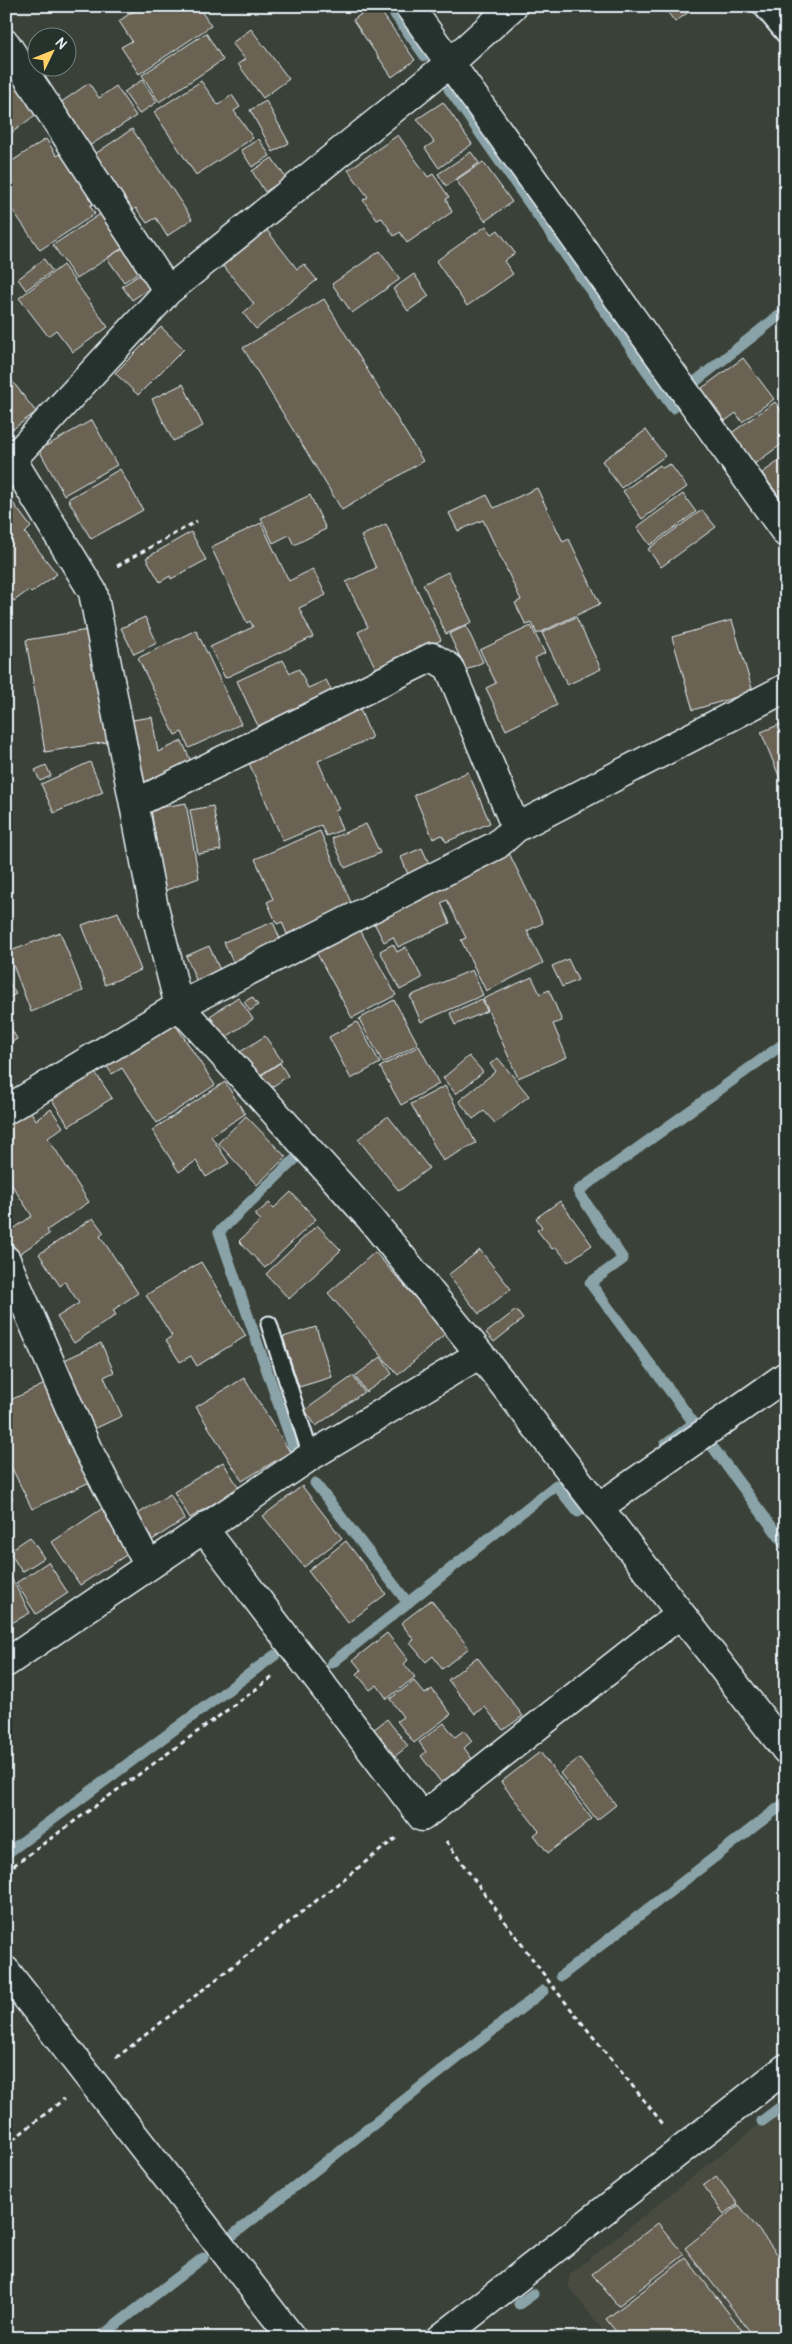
<svg xmlns="http://www.w3.org/2000/svg" width="792" height="2344" font-family="Pangolin,sans-serif">
	<rect width="100%" height="100%" fill="#3a4138"/>
	<filter id="ink" filterUnits="userSpaceOnUse"><feTurbulence type="fractalNoise" baseFrequency=".02" numOctaves="2"/><feDisplacementMap in="SourceGraphic" scale="10" xChannelSelector="R" yChannelSelector="G"/><feConvolveMatrix kernelMatrix="1 2 1 2 8 2 1 2 1" color-interpolation-filters="sRGB"/></filter>
	<g filter="url(#ink)">
		<path fill="#484b40" d="M786,2103V2338H609L568,2286L570,2274Z"/>
		<g fill="none" stroke-linecap="round" stroke-linejoin="round">
			<path stroke="#8aa3a8" stroke-width="11" d="M389,6L425,56
				M449,89L673,408
				M696,381L786,310
				M699,1430L590,1283L623,1259L578,1191L786,1042
				M665,1445L694,1423
				M712,1446L786,1546
				M295,1452L219,1232L296,1158
				M315,1483L408,1603
				M332,1663L556,1485L578,1512L584,1508
				M6,1854L275,1655
				M561,1976L786,1802
				M762,2121L786,2103
				M234,2234L543,1991
				M519,2304L533,2294
				M99,2338L203,2258"/>
		</g>
		<path fill="#6a6253" stroke="#e8f1f8" d="M141,6H198L211,26L139,74L121,47L132,41L119,21Z
			M372,6H377L415,60L392,77L353,20Z
			M663,6H697L675,22Z
			M251,29L289,79L263,98L238,64L245,59L232,43Z
			M206,33L223,60L159,102L142,75Z
			M6,71L38,113L6,137Z
			M142,80L157,102L139,114L124,92Z
			M201,81L218,105L232,95L240,107L234,111L253,138L196,175L154,112Z
			M89,83L99,98L116,86L136,116L89,146L60,103Z
			M266,101L289,143L273,152L250,110Z
			M443,102L472,144L439,168L425,148L434,142L417,119Z
			M132,129L192,219L167,236L156,218L147,223L136,208L129,213L92,156Z
			M398,135L428,177L433,174L449,197L446,199L452,212L407,243L400,232L394,236L382,218L377,220L363,200L368,197L348,170Z
			M46,139L57,156L65,151L98,201L90,206L95,214L40,250L6,200V165Z
			M259,139L270,156L252,167L241,150Z
			M471,152L479,163L446,186L438,174Z
			M272,158L286,178L265,192L252,171Z
			M483,162L512,202L485,221L456,180Z
			M105,211L127,245L76,279L53,245Z
			M486,226L492,234L498,230L515,253L504,261L513,274L467,306L436,261Z
			M266,229L297,269L304,264L317,280L256,329L243,313L254,304L222,264Z
			M129,244L145,268L124,282L107,258Z
			M380,251L400,279L352,313L332,284Z
			M44,259L52,271L26,290L18,279Z
			M63,265L108,327L73,352L56,330L48,336L19,298Z
			M144,272L153,286L132,300L122,286Z
			M414,274L429,296L408,311L393,289Z
			M324,299L423,461L342,510L243,348Z
			M161,327L184,349L138,395L115,373Z
			M743,358L774,399L742,422L736,413L725,421L702,388Z
			M6,373L36,412L6,434Z
			M183,384L203,426L173,441L152,399Z
			M775,402L786,417V441L753,465L730,434Z
			M92,420L117,465L64,495L39,450Z
			M646,430L665,456L621,488L602,461Z
			M786,456V506L762,473Z
			M670,464L687,487L642,519L623,491L660,465L662,468Z
			M120,469L143,510L91,539L68,499Z
			M537,488L563,542L569,539L600,604L537,634L532,623L526,625L515,603L521,600L483,520L458,531L449,513L487,495L494,508Z
			M683,494L696,512L650,545L637,527Z
			M7,495L31,527L25,533L57,574L31,593L29,590L14,601L6,591Z
			M310,495L326,529L294,545L289,535L273,543L261,518Z
			M702,510L716,527L661,567L648,549Z
			M261,523L289,581L313,569L326,595L299,608L313,637L225,678L210,647L253,627L250,621L247,623L211,547Z
			M386,524L441,640L377,671L358,632L368,627L346,582L376,568L361,536Z
			M191,532L206,560L171,579L170,576L160,582L146,558Z
			M448,572L472,622L446,634L423,584Z
			M145,617L157,643L134,654L121,628Z
			M576,617L601,669L567,685L542,633Z
			M732,620L753,692L693,710L672,637Z
			M466,626L483,662L466,670L449,634Z
			M531,626L545,653L535,658L557,705L506,730L486,688L496,683L480,650Z
			M88,630L107,742L45,752L26,640Z
			M196,630L241,724L189,748L182,732L175,735L138,658Z
			M283,660L290,673L299,669L308,688L326,680L334,695L296,712L295,709L258,726L237,681Z
			M359,707L372,738L318,761L339,809L335,811L342,830L326,836L321,825L283,841L246,756Z
			M152,717L158,752L182,741L193,766L145,789L132,720Z
			M786,722V793L761,732Z
			M90,762L103,792L54,813L41,784Z
			M46,765L51,776L40,781L35,770Z
			M468,772L490,823L446,842L442,835L433,839L414,795Z
			M186,803L199,878L164,891L151,809Z
			M213,806L221,850L198,854L190,810Z
			M366,824L380,853L345,868L332,838Z
			M320,831L352,905L287,934L282,922L277,924L267,902L273,899L255,859Z
			M422,848L431,868L409,877L401,857Z
			M508,851L543,923L527,931L543,963L486,991L461,940L466,938L447,900L441,903L450,923L398,947L393,937L384,942L371,917Z
			M118,912L141,970L105,985L82,925Z
			M273,922L283,946L235,967L224,942Z
			M359,928L396,995L352,1018L316,952Z
			M60,932L83,991L31,1012L8,952Z
			M393,944L397,952L406,947L422,978L400,990L380,951Z
			M209,946L221,972L197,982L186,956Z
			M568,959L578,980L562,987L552,966Z
			M472,970L483,995L421,1022L410,996Z
			M6,977L16,994L6,999Z
			M532,977L540,994L549,990L562,1021L553,1024L567,1057L518,1078L483,999Z
			M238,997L253,1019L225,1038L210,1016Z
			M252,997L258,1005L250,1011L244,1002Z
			M482,999L487,1011L455,1025L450,1013Z
			M394,1000L418,1044L383,1063L359,1019Z
			M6,1019L17,1039L6,1046Z
			M173,1021L215,1085L157,1123L122,1068L112,1074L104,1062Z
			M357,1022L380,1063L351,1079L329,1037Z
			M265,1036L282,1061L257,1077L240,1052Z
			M419,1046L439,1084L401,1105L380,1067Z
			M469,1056L483,1072L456,1094L443,1078Z
			M498,1058L529,1096L495,1123L484,1111L473,1119L459,1101L496,1071L490,1064Z
			M280,1063L288,1076L269,1089L260,1076Z
			M93,1069L112,1098L69,1126L50,1097Z
			M225,1082L245,1114L211,1136L229,1163L206,1177L196,1161L179,1172L152,1130Z
			M445,1086L476,1143L443,1161L411,1104Z
			M29,1109L36,1120L51,1109L63,1127L48,1138L89,1202L47,1230L49,1234L19,1254L6,1234L32,1216L6,1176V1124Z
			M246,1116L286,1157L257,1185L218,1143Z
			M388,1116L429,1168L399,1191L358,1139Z
			M291,1192L316,1219L265,1268L239,1241L261,1220L255,1215L269,1203L274,1208Z
			M560,1201L592,1245L568,1262L556,1247L552,1249L537,1230L542,1227L536,1218Z
			M93,1218L104,1233L100,1236L138,1293L113,1310L116,1315L74,1343L57,1317L79,1303L65,1282L60,1286L39,1254Z
			M317,1225L341,1250L289,1299L266,1274Z
			M480,1250L511,1289L479,1314L448,1275Z
			M375,1252L446,1333L398,1375L328,1293Z
			M201,1262L246,1336L197,1366L191,1356L180,1362L166,1340L172,1336L146,1295Z
			M516,1310L523,1319L494,1342L486,1333Z
			M316,1327L332,1377L299,1387L283,1337Z
			M101,1343L114,1372L104,1377L122,1416L92,1430L60,1362Z
			M381,1357L392,1374L366,1392L355,1376Z
			M353,1376L364,1392L316,1426L305,1410Z
			M244,1378L290,1452L242,1481L196,1407Z
			M47,1383L94,1480L32,1509L6,1456V1402Z
			M223,1462L239,1488L190,1518L174,1492Z
			M302,1486L342,1538L304,1567L263,1516Z
			M6,1489L13,1499L6,1504Z
			M170,1494L185,1519L152,1540L136,1515Z
			M103,1508L131,1552L80,1585L52,1542Z
			M30,1537L44,1558L22,1572L9,1551Z
			M346,1541L386,1594L348,1623L308,1571Z
			M48,1562L68,1593L36,1614L16,1583Z
			M6,1568L30,1613L6,1626Z
			M431,1600L469,1648L442,1669L433,1656L426,1662L410,1643L414,1640L401,1623Z
			M387,1633L408,1660L404,1664L415,1677L387,1699L377,1685L370,1690L357,1674L361,1670L353,1660Z
			M477,1657L523,1716L503,1730L485,1707L475,1714L448,1680Z
			M414,1681L425,1694L432,1689L451,1714L414,1743L397,1721L403,1717L390,1699Z
			M387,1719L408,1746L394,1757L373,1730Z
			M444,1723L455,1737L464,1730L472,1741L464,1748L474,1761L443,1785L421,1756L426,1752L419,1742Z
			M540,1752L592,1819L548,1853L534,1835L539,1831L501,1782Z
			M579,1758L616,1805L597,1820L560,1773Z
			M716,2176L738,2204L724,2214L703,2186Z
			M739,2205L786,2265V2319L779,2325L786,2334V2338H755L685,2248Z
			M658,2223L684,2255L618,2306L592,2274Z
			M686,2258L748,2338H621L606,2319Z"/>
		<g fill="none" stroke-linecap="round" stroke-linejoin="round">
			<g stroke="#e8f1f8" stroke-width="19">
				<path id="service" d="M760,6L786,37
					M269,1324L311,1456"/>
			</g>
			<g stroke="#e8f1f8" stroke-width="31">
				<path id="minor" d="M409,6L786,533
					M6,44L168,291
					M13,461L93,592L153,903L179,1006L370,1218L480,1354L786,1750
					M6,466L168,291L450,63L513,6
					M134,804L432,657L449,667L516,828
					M6,1110L179,1006L497,845L516,828L786,688
					M6,1260L87,1448L149,1566
					M598,1508L786,1376
					M204,1529L422,1817L680,1614
					M6,1663L311,1456L480,1354
					M6,1971L292,2338"/>
			</g>
			<g stroke="#e8f1f8" stroke-width="31">
				<path id="tertiary" d="M441,2338L786,2068"/>
			</g>
			<path stroke="#e8f1f8" stroke-width="3" stroke-dasharray="5 4" stroke-linecap="butt" d="M117,566L197,521
				M446,1841L550,1983L663,2124
				M6,1871L274,1676
				M116,2058L396,1838
				M6,2145L64,2099"/>
			<use href="#service" stroke="#26332d" stroke-width="15"/>
			<use href="#minor" stroke="#26332d" stroke-width="28"/>
			<use href="#tertiary" stroke="#26332d" stroke-width="28"/>
		</g>
	</g>
	<rect width="792" height="2344" fill="none" stroke="#26332d" stroke-width="25"/>
	<rect x="12" y="12" width="767" height="2319" fill="none" stroke="#e8f1f8" stroke-width="2" filter="url(#ink)"/>
	<g transform="translate(52 52) rotate(47)"><circle r="24" fill="#26332d" stroke="#747f7e"/>
	<path d="M0-4L9 19L0 12L-9 19Z" fill="#ffd166"/>
	<text y="-8" font-size="14" font-weight="bold" text-anchor="middle" fill="#e8f1f8">N</text>
	</g>
</svg>
